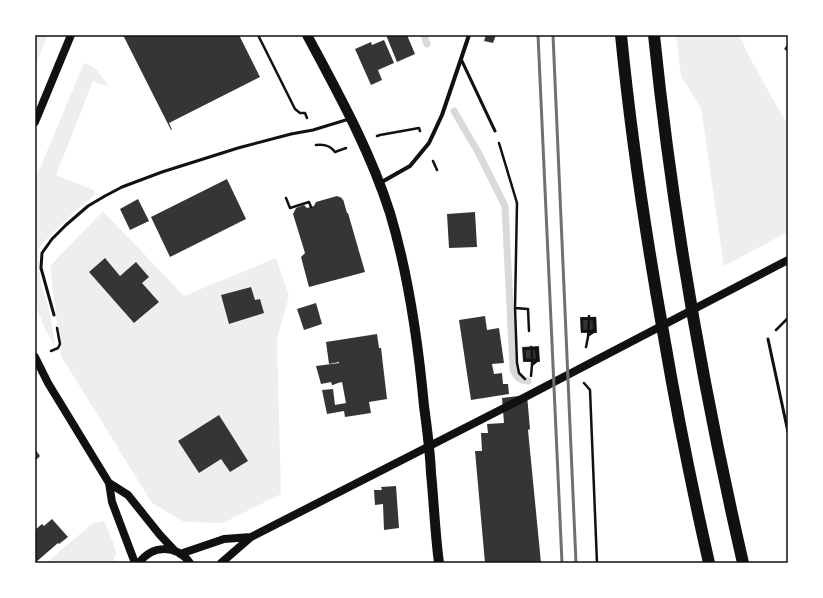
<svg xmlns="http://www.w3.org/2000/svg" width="823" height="598" font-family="Poppins,sans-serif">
	<rect width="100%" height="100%" fill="#fff"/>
	<path fill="#eee" fill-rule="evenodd" d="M35,35H48L35,67Z
		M676,35H739L750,58L788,126V232L724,266L701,108L681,76Z
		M84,63C96,65 103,78 109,87L93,81L56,175L94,190L95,194L71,215L41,245L38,251L41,285L49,310L55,342L54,345L46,331L35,304V180Z
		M103,211L184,296L276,258L289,296L277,339L281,494L223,523L184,522L152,503L61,356L50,266ZM105,258L120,276L136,262L149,277L142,283L159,302L135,323L89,272ZM250,287L255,300L260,299L264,313L230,324L221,295ZM178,441L248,461L230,472L221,459L199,473Z
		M104,521L113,542L116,553L113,563H46L93,523Z"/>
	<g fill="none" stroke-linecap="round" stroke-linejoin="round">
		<path stroke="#d9d9d9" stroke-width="7" d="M424,35L427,44
			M454,111L478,152L505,206L513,369C515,377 521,381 528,381"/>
	</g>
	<path fill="#353535" d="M123,35H239L260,77L169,123L172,130H171Z
		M386,35H407L415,54L397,62Z
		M486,35H496L493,43L484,41Z
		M384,40L394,63L378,70L382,80L371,85L355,49L371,42L372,45Z
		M788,43V52L784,49Z
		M227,179L246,219L170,257L151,217Z
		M337,196L342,198V200L343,199L347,213H348L365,272L309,287L301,257L305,253L293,214L296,208L304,205L307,208L314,206L316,202Z
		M138,199L149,221L130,230L120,209Z
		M475,212L477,247L449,248L447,214Z
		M105,258L120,276L136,262L149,277L142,283L159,302L134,323L89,272Z
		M251,287L255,300L260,299L264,313L229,324L221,295Z
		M316,303L322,324L304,330L297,309Z
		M485,316L487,330L499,328L504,363L492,364L494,374L502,373L503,384H508L509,394L471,400L459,320Z
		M580,317H596L597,333H581Z
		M377,334L379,348H381L387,399L369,402L371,413L345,417L344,411L327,414L322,390L333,389L335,405L346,403L342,382L338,383L333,385H332L331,382L321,384L316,366L339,363V362L329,364L326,342Z
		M539,346L540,362H523L522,347Z
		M527,395L530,429L528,430L541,563H485L475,451H482L481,433H488L487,424L504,423L502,398Z
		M219,415L248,461L230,472L221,459L199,473L178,441Z
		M35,449L40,456L35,461Z
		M396,486L399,528L384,530L383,504L375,505L374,490H382L381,487Z
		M52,519L68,537L59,544L58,543L35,563V530L42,524L44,526Z"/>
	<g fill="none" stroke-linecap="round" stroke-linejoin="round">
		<path stroke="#111" stroke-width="2.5" d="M258,35L295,109L300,113H305L307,118
			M377,136L380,135L419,128L420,131
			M499,143L517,203L515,308L517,363L519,373L525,379
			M316,145C324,144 330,145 335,152L346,148
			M433,161L437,170
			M286,198L290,208L309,202L311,207
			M515,308L528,309L529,331
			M776,330L788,318
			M589,335L595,331V318L582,319V331H594V319H588H589V316
			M531,347L532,349H536L537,360H525L524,349L537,348L538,360L532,365
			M586,347L588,337L589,319
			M51,351L58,348L60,344L57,328
			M531,376L532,365V349
			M584,383L590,390L597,563"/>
		<path stroke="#111" stroke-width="3" d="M461,59L495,131
			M54,315L41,268L42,253L52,239L66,225L88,206L105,196L122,187L162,172L238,148L291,134L313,130L349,119
			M768,339L788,432"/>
		<path stroke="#111" stroke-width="4" d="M380,183L410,166L429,143L442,115L461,59L469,35"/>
		<path stroke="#111" stroke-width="8" d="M35,122L71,35
			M35,357L48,383L109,483L112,502L135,563
			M109,483L128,495L160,535L175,551
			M180,554L224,539L251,537
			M139,563C152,545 176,544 190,563
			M221,563L251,537L504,408L788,260"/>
		<path stroke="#111" stroke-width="10" d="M307,35C338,93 370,150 390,213C409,276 418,341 424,406C427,428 430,450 431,473C434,503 435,533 439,563"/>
		<path stroke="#111" stroke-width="12" d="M621,35C631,136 646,237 664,337C677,413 692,488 709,563
			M654,35C672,212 703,389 743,563"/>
		<path stroke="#707070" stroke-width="3" d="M538,35L562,563
			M553,35L576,563"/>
	</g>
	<rect width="823" height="598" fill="none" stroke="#ffffff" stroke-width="72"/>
	<rect x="36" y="36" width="751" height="526" fill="none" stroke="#111" stroke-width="1.5"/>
</svg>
